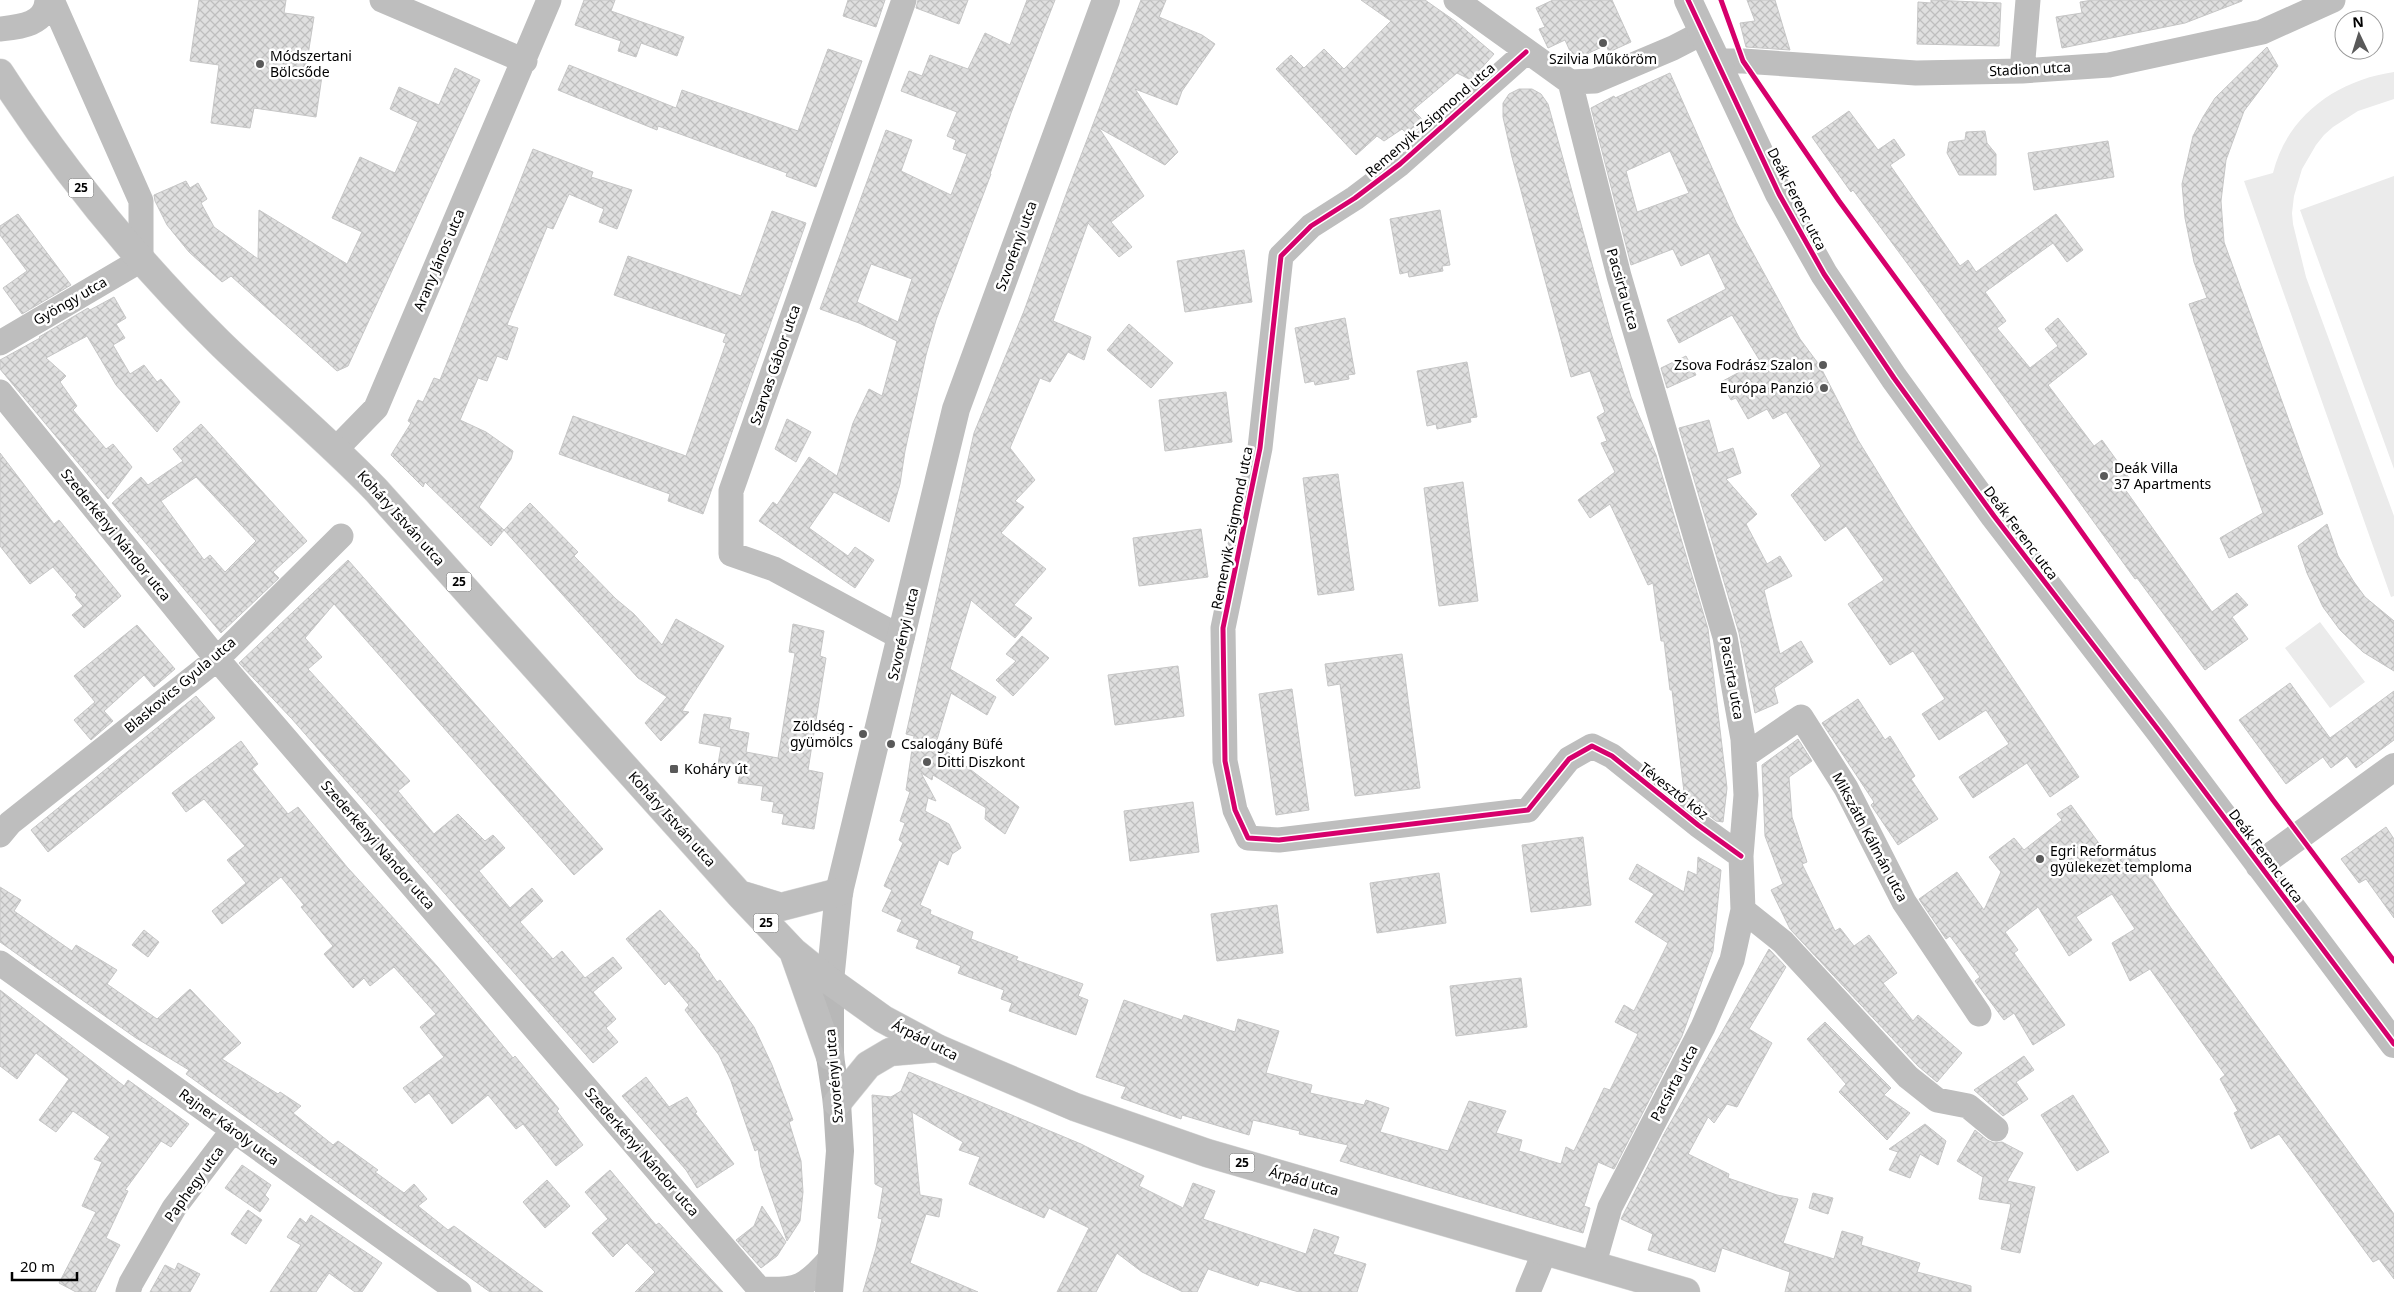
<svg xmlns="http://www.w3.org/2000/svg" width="2394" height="1292" font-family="'Noto Sans',sans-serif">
	<defs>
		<pattern id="building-cross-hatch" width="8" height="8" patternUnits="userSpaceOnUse" patternTransform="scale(1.25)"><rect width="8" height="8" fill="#dfdfdf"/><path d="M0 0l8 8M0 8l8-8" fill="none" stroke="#bebebe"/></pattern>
	</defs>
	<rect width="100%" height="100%" fill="#fff"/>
	<path fill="#ebebeb" d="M2394,72V99L2358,111L2333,127L2324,135L2316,145L2302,169L2294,196L2292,213L2293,224L2306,277L2394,516V596L2391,597L2244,181L2273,173C2287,115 2338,80 2394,72Z
		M2394,176V469L2300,210Z
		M2320,622L2365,682L2330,708L2285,648Z"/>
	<path fill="url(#building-cross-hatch)" stroke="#c6c6c6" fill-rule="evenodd" d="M199,0H286L284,13L314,17L305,74L322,76L316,117L254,108L250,128L211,123L219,65L190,61Z
		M584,0H615L611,11L684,37L677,56L641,43L636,57L618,51L621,41L575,25Z
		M848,0H885L876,27L843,16Z
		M918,0H968L959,24L916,8Z
		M1027,0H1055L1011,113L990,174H991L936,320L926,355L905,451L900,484L889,522L834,492L809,528L848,556L855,547L874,560L855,588L759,521L773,502L777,505L809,457L837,476L853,423L869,389L882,396L897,341L859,323L820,309L886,130L912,140L901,171L951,195L967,154L953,149L956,140L947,136L957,112L901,91L909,71L922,76L930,55L968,69L985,33L1010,45ZM871,264L912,279L898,322L857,302Z
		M1141,0H1166L1159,17L1202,35L1215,44L1182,91L1177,105L1135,89L1178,152L1165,165L1099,128L1144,196L1111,222L1132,247L1119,257L1088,223L1053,321L1091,337L1084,360L1068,352L1050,382L1040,378L1010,448L1035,480L1015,501L1024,507L1001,533L1046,569L1014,605L1032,618L1015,638L971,600L950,669L996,697L987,715L951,693L936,743L1019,807L1005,834L985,819L986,808L933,775L932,780L921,773L936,801L928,798L925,811L949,824L961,848L952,854L948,865L939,860L920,905L931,910L930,914L973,932L971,939L1018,957L1016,960L1083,984L1078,996L1088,1000L1076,1035L1009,1011L1012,1003L1001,999L1004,990L958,973L961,966L916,948L919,940L897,931L902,920L882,911L892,890L884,886L903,843L899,840L905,823L900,821L910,792L906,790L914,736L906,734L974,433L1024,311L1068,189Z
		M1361,0H1425L1455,21L1494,54L1471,80L1457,73L1413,110L1425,122L1410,136L1402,129L1384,141L1377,136L1356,155L1276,69L1291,55L1304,68L1324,49L1344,69L1391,21Z
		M1553,0H1612L1631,42L1609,52L1606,45L1574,60L1565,40L1548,48L1539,29L1545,27L1536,8Z
		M1747,0H1775L1790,50L1746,47L1740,23L1755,21Z
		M1931,0L2001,3L1999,46L1917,44L1918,2L1931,3Z
		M2093,0H2242V1L2185,23L2062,48L2056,17L2082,13L2080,2Z
		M2267,47L2278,66L2244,111L2226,160L2221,201L2224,242L2323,514L2229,558L2220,538L2263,513L2189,304L2207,298L2194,262L2185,218L2182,184L2193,136L2203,117L2215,98Z
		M828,49L862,61L816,187L786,176L787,173L658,126L657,130L558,90L569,65L676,108L682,90L798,131Z
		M455,68L480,80L348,366L337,371L231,276L222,282L189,252L167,225L155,201L154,195L186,181L190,188L198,183L207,199L201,203L214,227L258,259L259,210L347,264L362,232L332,218L360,157L395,173L418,122L390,109L399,87L439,105Z
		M1670,73L1736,222L1800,339L1820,366L1858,440L1904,515L2079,777L2050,797L2027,763L1973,798L1959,777L2009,744L1986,710L1939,740L1922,714L1945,699L1913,651L1890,665L1848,604L1884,580L1846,526L1825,541L1791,495L1821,466L1786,412L1773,419L1767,409L1748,419L1736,398L1731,400L1721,382L1760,361L1732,315L1679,343L1667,320L1726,289L1709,253L1681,266L1673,249L1631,265L1591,108L1614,96L1615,98ZM1670,151L1689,193L1637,212L1626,171Z
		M1519,89H1532L1541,94L1548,104L1611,333L1631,397L1656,455L1708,629L1727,788L1723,822L1716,821L1680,792H1684L1672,690H1670L1664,641H1661L1653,583L1648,585L1610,504L1590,518L1578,500L1615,472L1601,443L1607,441L1597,417L1605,412L1590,371L1571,377L1512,157L1503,117V103L1509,94Z
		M1849,111L1878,150L1894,139L1905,155L1890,165L1960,266L1968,260L1976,272L2056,214L2083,250L2067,262L2053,243L1985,292L2006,321L1997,328L2030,368L2058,346L2045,329L2058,318L2087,354L2048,385L2094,446L2102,440L2130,479L2122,485L2212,612L2237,593L2248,605L2232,617L2248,639L2205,670L2137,578L2135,579L1918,278L1853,190L1851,192L1812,137Z
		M1985,131L1987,143L1996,154V175H1959L1947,153L1949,142L1965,140L1966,132Z
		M2108,141L2114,177L2034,190L2028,153Z
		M533,149L593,172L591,177L632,190L617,229L599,222L604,209L569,194L553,229L547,227L507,325L518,328L507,360L497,356L487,381L478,378L460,420L486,432L513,451L511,459L479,507L504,530L491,546L425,482L423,487L391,455L411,423L408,421L418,400L423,402L434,378L440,380Z
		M1440,210L1450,265L1442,266L1443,271L1409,277L1408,272L1400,274L1390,219Z
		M772,211L806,223L703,514L668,501L670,494L559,454L573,416L686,456L726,343L723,342L726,334L614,295L628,256L741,296Z
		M18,214L71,285L22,314L3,288L27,271L0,235V226Z
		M1244,250L1252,302L1185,312L1177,261Z
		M114,297L126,318L116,324L125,338L113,345L130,374L144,365L157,382L161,379L180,402L157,432L116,385L87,336L46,358L66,376L60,382L77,406L73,410L106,449L113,444L132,467L108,499L0,369V360L40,338L39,337L88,308L90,310Z
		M1345,318L1355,374L1348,375L1349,379L1315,385L1314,381L1305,383L1295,328Z
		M1129,324L1173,363L1151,388L1107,350Z
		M1686,356L1696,375L1667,388L1661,368Z
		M1467,362L1477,417L1470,418L1471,422L1437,429L1436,424L1427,426L1417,371Z
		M1226,392L1232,442L1165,451L1159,400Z
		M787,419L811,432L796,462L775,449Z
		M1709,420L1718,453L1733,448L1741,473L1726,479L1757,514L1746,524L1767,564L1780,556L1792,576L1764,590L1780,654L1801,641L1813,662L1774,688L1778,703L1755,713L1739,633L1679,428Z
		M201,424L307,541L273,572L279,578L221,633L112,503L141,477L148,485L183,461L173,449ZM196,477L256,541L225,572L210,555L204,560L161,501Z
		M0,453L54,524L59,520L121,596L84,628L72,615L83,606L75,597L77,595L53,567L30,584L0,546Z
		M1338,474L1354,590L1318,595L1303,478Z
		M1463,482L1478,601L1439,606L1424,488Z
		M530,503L578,552L574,556L616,599L634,614L662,645L676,619L724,646L682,711L689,712L661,741L645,723L667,697L638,678L504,530Z
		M2327,524L2338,556L2354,582L2365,597L2394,621V671L2363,652L2340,630L2323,607L2307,573L2298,546Z
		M1201,529L1208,577L1139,586L1133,538Z
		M348,560L603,849L574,875L334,604L305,638L322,657L308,669L410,781L398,791L434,834L458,814L485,841L493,835L505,848L479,871L510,908L532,888L543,901L520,922L553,959L562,951L585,978L613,957L622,968L593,992L616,1019L606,1028L618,1042L593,1063L292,719L239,663Z
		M793,624L824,631L820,656L826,658L808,770L823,773L814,829L782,824L784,814L772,812L774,802L761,800L763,786L738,783L741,768L718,764L721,747L699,743L704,714L731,718L729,729L749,733L746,752L778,758L795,653L789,652Z
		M137,625L175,669L154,687L144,675L104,711L113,721L91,740L74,720L95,702L74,676Z
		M1022,636L1049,658L1013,696L996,680L1016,661L1006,654Z
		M1402,654L1420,788L1355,796L1340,684L1328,686L1325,664Z
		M1178,666L1184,716L1115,725L1108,675Z
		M2290,683L2330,738L2394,691V740L2356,768L2347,756L2331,768L2323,757L2286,784L2239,720Z
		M1292,689L1309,810L1276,815L1259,694Z
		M196,696L215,718L48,852L31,830Z
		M1858,699L1885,740L1890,736L1915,776L1911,779L1938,819L1898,845L1871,805L1874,802L1822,723Z
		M1798,739L1812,761L1789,777L1792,817L1807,862L1802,864L1835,931L1840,928L1854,946L1869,935L1897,973L1883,983L1913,1021L1918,1015L1962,1053L1937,1082L1918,1066L1790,929L1771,890L1783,884L1765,836L1762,765Z
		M241,741L258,764L252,769L288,814L298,807L347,867L437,966L513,1058L515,1056L559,1109L557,1111L583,1145L556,1166L523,1124L516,1129L488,1095L452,1124L429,1093L415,1103L403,1088L444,1057L420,1027L436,1014L394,967L370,986L364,978L353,988L324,954L333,946L301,907L304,905L281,877L222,924L212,911L246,883L227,860L245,846L204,799L186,812L172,793Z
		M1193,802L1199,852L1130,861L1124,811Z
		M2071,805L2114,864L2133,851L2171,908L2394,1214V1279L2379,1259L2373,1262L2279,1134L2251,1149L2234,1113L2238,1111L2220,1079L2225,1075L2150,969L2130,981L2112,943L2135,929L2112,894L2076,917L2092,940L2069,956L2038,907L2005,932L2018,950L2014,953L2065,1025L2033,1045L2014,1013L2004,1020L1975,981L1980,977L1950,936L1946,939L1919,899L1957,872L1984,910L2001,872L1989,857L2014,838L2024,850L2062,820L2057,814Z
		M2386,827L2394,839V918L2366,879L2359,883L2341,859Z
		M1583,837L1591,905L1531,912L1522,845Z
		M1698,857L1721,870L1713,951L1682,1036L1614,1169L1598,1162L1584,1206L1590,1208L1583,1233L1340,1161L1348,1145L1299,1134L1300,1131L1253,1120L1249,1135L1182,1115L1181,1119L1121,1098L1126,1087L1096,1077L1124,1000L1182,1020L1184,1015L1235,1032L1238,1019L1279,1031L1266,1073L1312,1085L1310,1093L1364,1105L1366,1100L1389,1108L1380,1132L1448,1151L1469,1101L1506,1111L1496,1133L1522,1140L1519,1151L1561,1164L1566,1147L1574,1151L1604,1088L1610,1090L1638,1034L1615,1022L1624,1005L1634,1011L1668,943L1635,922L1654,894L1629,879L1637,864L1684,892L1688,871L1697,875Z
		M1439,873L1446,923L1377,933L1370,883Z
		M0,887L21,900L14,911L72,951L76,945L117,970L107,984L157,1019L190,989L241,1043L222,1059L278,1094L280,1092L301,1106L293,1113L333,1145L338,1141L378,1170L375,1172L404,1193L414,1184L427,1199L418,1206L448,1230L454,1226L543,1292H490L218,1097L186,1074L189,1070L136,1038L0,942Z
		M1277,905L1283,953L1217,961L1211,914Z
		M660,910L700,955L699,956L717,982L720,980L754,1027L772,1065L793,1120L789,1122L801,1161L803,1192L800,1221L787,1241L761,1167L758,1149L755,1151L731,1081L719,1055L685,1010L689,1005L669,981L665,985L626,939Z
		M144,930L159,942L148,957L132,945Z
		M1769,949L1786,967L1749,1029L1772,1043L1737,1107L1727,1104L1714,1123L1708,1117L1688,1154L1729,1174L1728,1178L1777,1195L1798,1199L1783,1243L1834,1259L1842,1231L1863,1237L1861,1245L1920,1263L1917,1272L1971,1286V1292H1785L1790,1272L1722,1248L1715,1272L1648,1250L1653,1234L1621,1219L1664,1134Z
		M1521,978L1527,1027L1456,1036L1450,986Z
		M0,990L124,1086L128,1080L189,1124L171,1147L161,1141L125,1190L128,1191L106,1238L120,1245L95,1292H76L59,1283L96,1212L82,1206L102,1162L94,1159L110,1137L73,1111L56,1132L39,1120L69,1079L36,1053L17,1079L0,1066Z
		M1825,1022L1891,1088L1884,1095L1910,1113L1887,1140L1839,1092L1846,1084L1807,1039Z
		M2024,1056L2034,1070L2016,1082L2028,1099L2003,1116L1974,1090Z
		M909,1072L1081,1144L1144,1176L1139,1186L1183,1208L1193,1183L1215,1191L1203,1219L1306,1254L1314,1229L1339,1237L1333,1254L1366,1264L1357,1292H1299L1260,1281L1258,1286L1208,1269L1197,1292H1183L1142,1272L1117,1253L1096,1292H1057L1089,1228L1049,1208L1044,1218L969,1184L980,1157L959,1150L963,1142L912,1112L920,1195L942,1199L939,1217L926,1214L910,1263L978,1292H863L876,1248L882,1219L878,1218L883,1188L875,1184L872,1095L891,1097L901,1091Z
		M646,1077L669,1107L687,1097L697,1112L695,1113L734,1164L697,1188L686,1170L622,1096Z
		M2073,1095L2109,1152L2077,1171L2041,1115Z
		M1925,1124L1946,1141L1938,1165L1920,1154L1910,1178L1889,1170L1898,1152L1889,1149Z
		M1975,1130L1987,1140L1994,1143L2002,1142L2023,1153L2007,1181L2035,1187L2020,1253L2001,1249L2011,1204L1979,1199L1983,1177L1957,1161Z
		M242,1165L271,1185L265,1195L269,1199L260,1212L225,1188Z
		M610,1170L656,1225L659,1223L723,1292H635L655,1272L627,1243L613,1257L592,1233L608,1219L585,1192Z
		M547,1180L570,1206L545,1228L523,1202Z
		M1813,1193L1833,1198L1828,1214L1809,1208Z
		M762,1206L786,1242L777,1256L761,1268L736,1240L754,1226Z
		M248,1210L262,1220L246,1244L231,1234Z
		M311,1215L382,1263L362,1292H355L329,1273L316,1292H270L301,1245L287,1237L300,1218L306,1223Z
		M178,1263L200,1274L190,1292H150L165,1265L175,1270Z"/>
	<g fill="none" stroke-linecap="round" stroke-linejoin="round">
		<g stroke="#dbdbdb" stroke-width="29">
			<path id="primary" d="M0,73C63,171 136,260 219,342C270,392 326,438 376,490L739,894L793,951L830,981L883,1019L937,1048L988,1070L1075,1107L1207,1153L1686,1292
				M742,895L781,907L839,892
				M793,951L830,1056
				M837,1103L868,1065L890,1052L937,1048"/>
		</g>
		<path stroke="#bebebe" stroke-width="25" d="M382,0L525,61
			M1456,0L1570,82L1595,81L1673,48L1702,33
			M0,29C19,27 46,25 47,0
			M1526,52L1400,164L1355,198L1311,226L1281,256L1260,448L1223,628L1225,761L1235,810L1248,838L1279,840L1528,810L1569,759L1592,746L1612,756L1698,825L1741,856
			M1717,61H1743L1916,73L2022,71L2109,65L2262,32L2333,0
			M2022,71L2028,0
			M1570,82L1619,276L1725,637L1743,739L1746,795L1741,856L1743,910L1732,960L1703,1027L1610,1207L1594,1263
			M0,343L141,260V201L52,0
			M0,392L217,659L762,1292
			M336,449L376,408L549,0
			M902,638L774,569L731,554V491L904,0
			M1744,756L1801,717L1846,788L1904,902L1979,1014
			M0,835L10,823L217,659L341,536
			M1743,910L1783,942L1908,1077L1937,1100L1968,1106L1996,1129
			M0,963L459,1292
			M759,1289C798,1291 806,1287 831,1258
			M128,1292L131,1283L174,1208L233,1130
			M1528,1292L1545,1251"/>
		<path stroke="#bebebe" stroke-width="28" d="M1688,0L1779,194L1824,274L1894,378L1994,516L2160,732L2394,1044
			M2259,865L2394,767
			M830,981L839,892L956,409L1106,0"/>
		<path stroke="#b8b8b8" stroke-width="28" d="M829,1292L840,1151L837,1103L830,1056V981"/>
		<use href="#primary" stroke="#bebebe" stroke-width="28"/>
		<g stroke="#fff" stroke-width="8">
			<path id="cycleway" d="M1688,0L1779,194L1824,274L1894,378L1994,516L2160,732L2394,1044
				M1721,0L1743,61L1839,201L2063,506L2273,800L2394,961
				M1526,52L1400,164L1355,198L1311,226L1281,256L1260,448L1223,628L1225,761L1235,810L1248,838L1279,840L1528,810L1569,759L1592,746L1612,756L1698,825L1741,856"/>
		</g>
		<use href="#cycleway" stroke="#d6006c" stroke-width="5"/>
	</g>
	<g fill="#595959" stroke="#fff" stroke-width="2">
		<circle cx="1603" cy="43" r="5"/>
		<circle cx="260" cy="64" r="5"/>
		<circle cx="1823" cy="365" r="5"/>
		<circle cx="1824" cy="388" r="5"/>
		<circle cx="2104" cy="476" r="5"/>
		<circle cx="863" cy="734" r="5"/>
		<circle cx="891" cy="744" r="5"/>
		<circle cx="927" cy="762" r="5"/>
		<rect x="669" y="764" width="10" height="10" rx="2.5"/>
		<circle cx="2040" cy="859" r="5"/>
	</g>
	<g text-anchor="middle" stroke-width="5" stroke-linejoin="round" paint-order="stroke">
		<g fill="#fff" stroke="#4c4c4c" stroke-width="1">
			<rect x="68.5" y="178.5" width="25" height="19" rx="4"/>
			<rect x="446.5" y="572.5" width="25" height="19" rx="4"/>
			<rect x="753.5" y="913.5" width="25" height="19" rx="4"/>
			<rect x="1229.5" y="1153.5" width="25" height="19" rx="4"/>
		</g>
		<g font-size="12" font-weight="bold" fill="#000">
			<text x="81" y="192">25</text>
			<text x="459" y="586">25</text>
			<text x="766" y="927">25</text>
			<text x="1242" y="1167">25</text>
		</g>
		<g font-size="14" fill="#000" stroke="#fff" text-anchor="start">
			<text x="270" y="61">Módszertani<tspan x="270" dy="16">Bölcsőde</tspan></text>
			<text x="1603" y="64" text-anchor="middle">Szilvia Műköröm</text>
			<text x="1813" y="370" text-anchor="end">Zsova Fodrász Szalon</text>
			<text x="1814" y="393" text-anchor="end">Európa Panzió</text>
			<text x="2114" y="473">Deák Villa<tspan x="2114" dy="16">37 Apartments</tspan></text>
			<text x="853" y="731" text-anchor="end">Zöldség -<tspan x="853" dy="16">gyümölcs</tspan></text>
			<text x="901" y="749">Csalogány Büfé</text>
			<text x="937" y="767">Ditti Diszkont</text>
			<text x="684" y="774">Koháry út</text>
			<text x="2050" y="856">Egri Református<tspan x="2050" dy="16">gyülekezet temploma</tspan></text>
		</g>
		<g font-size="14" fill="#000" stroke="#fff">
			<text transform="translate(2030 69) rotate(-3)" y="5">Stadion utca</text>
			<text transform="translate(1430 120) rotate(-41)" y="5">Remenyik Zsigmond utca</text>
			<text transform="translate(1797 199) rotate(63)" y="5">Deák Ferenc utca</text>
			<text transform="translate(1016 246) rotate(-70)" y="5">Szvorényi utca</text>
			<text transform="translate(439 260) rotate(-67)" y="5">Arany János utca</text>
			<text transform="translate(1623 289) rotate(74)" y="5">Pacsirta utca</text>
			<text transform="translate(70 301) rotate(-30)" y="5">Gyöngy utca</text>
			<text transform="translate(775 365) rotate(-71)" y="5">Szarvas Gábor utca</text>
			<text transform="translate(401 518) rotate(48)" y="5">Koháry István utca</text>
			<text transform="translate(1232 528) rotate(-79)" y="5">Remenyik Zsigmond utca</text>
			<text transform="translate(2021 533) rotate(53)" y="5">Deák Ferenc utca</text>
			<text transform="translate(116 535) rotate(51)" y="5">Szederkényi Nándor utca</text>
			<text transform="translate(903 634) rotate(-77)" y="5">Szvorényi utca</text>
			<text transform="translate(1732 678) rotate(80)" y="5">Pacsirta utca</text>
			<text transform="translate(180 685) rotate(-40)" y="5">Blaskovics Gyula utca</text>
			<text transform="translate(1674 791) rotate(38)" y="5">Tévesztő köz</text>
			<text transform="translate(672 819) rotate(48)" y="5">Koháry István utca</text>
			<text transform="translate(1870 837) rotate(62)" y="5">Mikszáth Kálmán utca</text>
			<text transform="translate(378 845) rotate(49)" y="5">Szederkényi Nándor utca</text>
			<text transform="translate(2266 856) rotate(53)" y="5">Deák Ferenc utca</text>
			<text transform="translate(925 1040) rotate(27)" y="5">Árpád utca</text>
			<text transform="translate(834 1076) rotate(-95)" y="5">Szvorényi utca</text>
			<text transform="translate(1674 1083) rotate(-62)" y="5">Pacsirta utca</text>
			<text transform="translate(229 1127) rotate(36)" y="5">Rajner Károly utca</text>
			<text transform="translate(642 1152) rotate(49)" y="5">Szederkényi Nándor utca</text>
			<text transform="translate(1304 1181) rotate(16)" y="5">Árpád utca</text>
			<text transform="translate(194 1184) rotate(-54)" y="5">Paphegy utca</text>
		</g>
	</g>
	<g transform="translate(2359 35) rotate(356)"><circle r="24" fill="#ffffff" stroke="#999999"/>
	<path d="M0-4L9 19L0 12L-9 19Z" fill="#595959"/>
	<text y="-8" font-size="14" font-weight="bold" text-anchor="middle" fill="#000000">N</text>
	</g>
	<path d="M12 1272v8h65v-8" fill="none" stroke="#000000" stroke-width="2.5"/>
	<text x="20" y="1272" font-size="15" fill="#000000" stroke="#ffffff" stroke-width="4" paint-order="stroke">20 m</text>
</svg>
